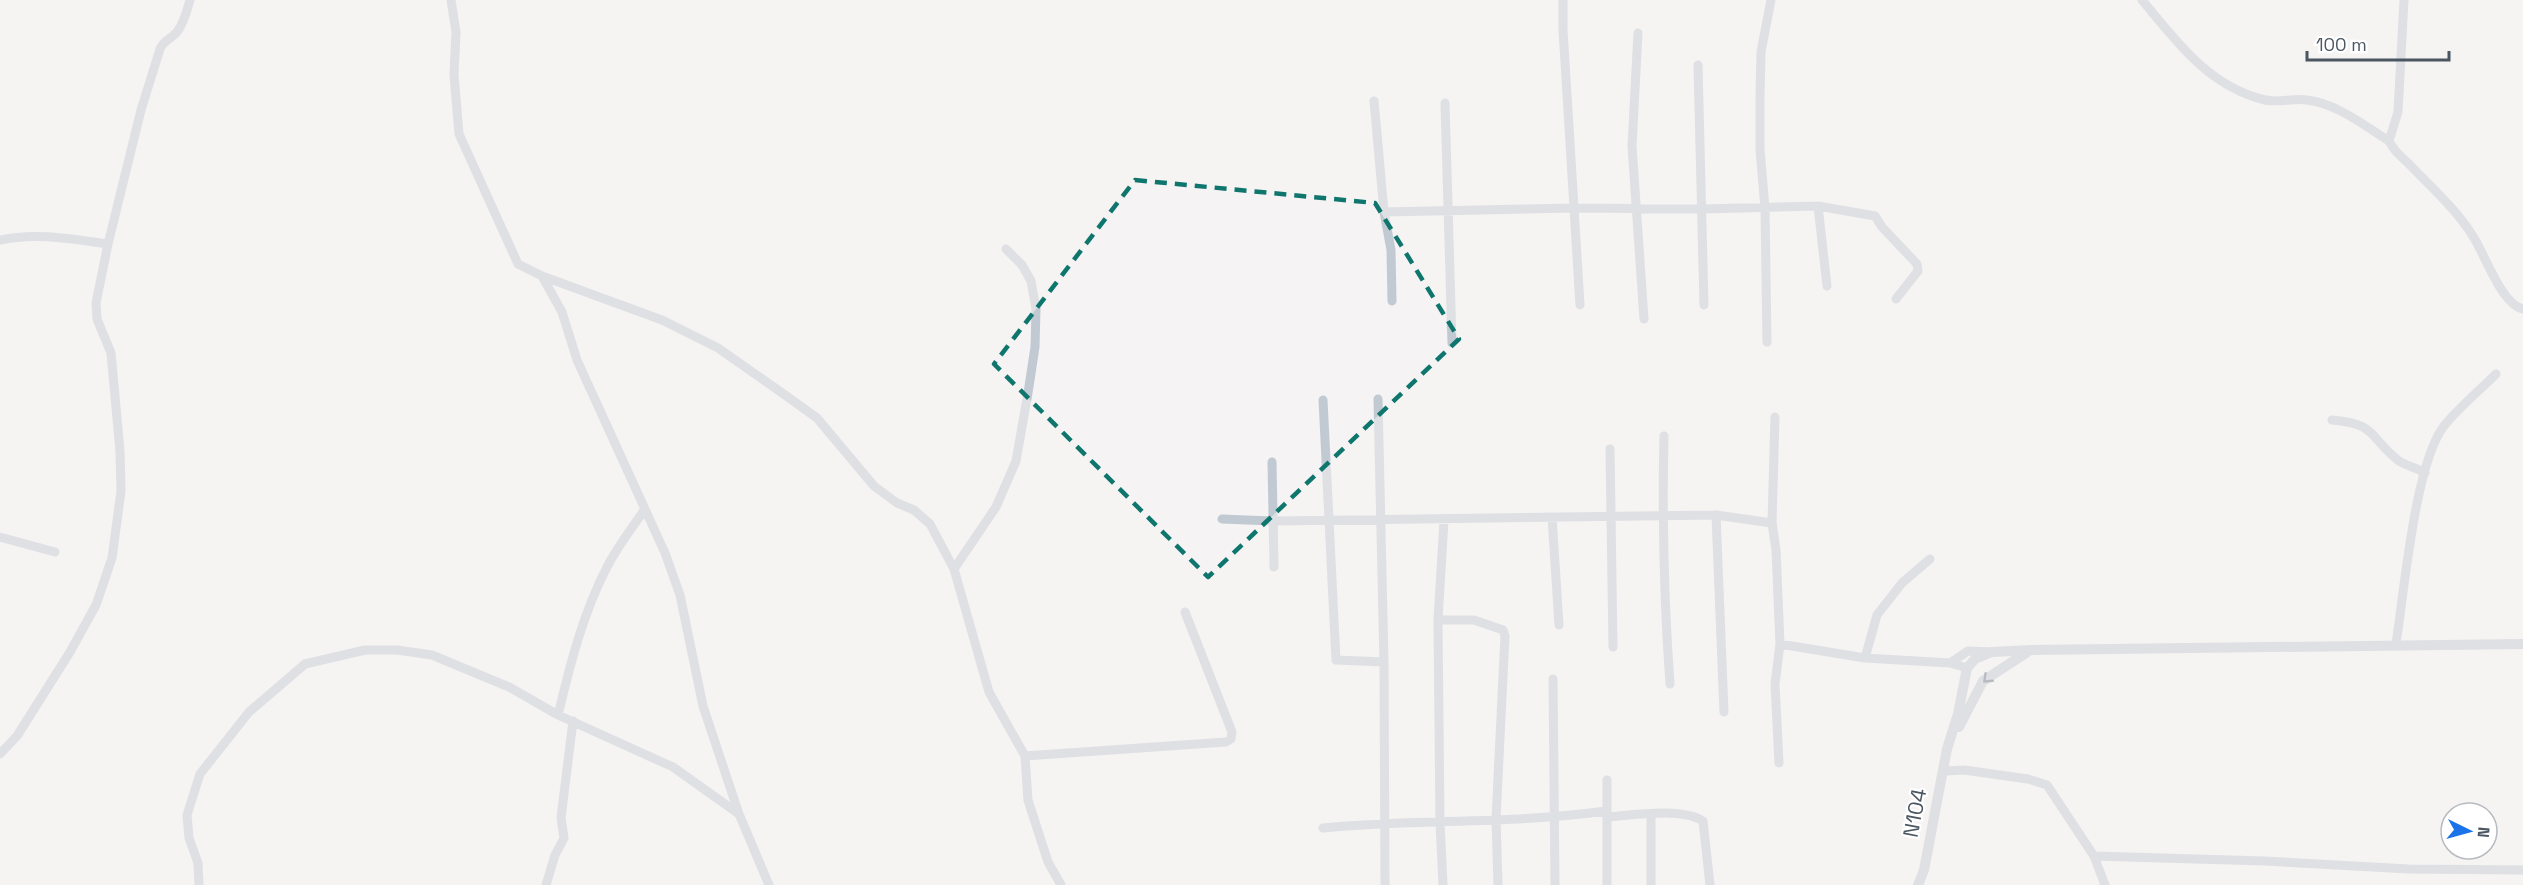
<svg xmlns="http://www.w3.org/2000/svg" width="2523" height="885" font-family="'Space Grotesk',sans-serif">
	<rect width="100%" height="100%" fill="#f5f3f3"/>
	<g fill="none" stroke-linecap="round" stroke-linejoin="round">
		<path stroke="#c1cad2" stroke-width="9" d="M451,0L456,32L454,75L459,134L518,264L542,276L562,312L577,360L665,553L680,595L703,706L739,814L769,885
			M1563,0V30L1580,305
			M2142,0C2176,41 2209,87 2265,100C2279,103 2293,98 2307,100C2336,103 2365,126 2389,141
			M2404,0L2398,112L2389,141C2395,153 2401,156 2410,165C2432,188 2458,211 2474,238C2485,255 2502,305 2523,309
			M1638,33L1632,146L1644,319
			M1698,65L1704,305
			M1374,101L1384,212L1573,208L1702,209L1818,206L1875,216L1882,227L1917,264L1918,271L1896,299
			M1445,103L1452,343
			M1818,206L1827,286
			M1384,212L1391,250L1392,301
			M0,240C36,232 72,239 108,244
			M1006,249L1022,265L1031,281L1036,309L1035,347L1028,393L1016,461L996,507L954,569L989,692L1025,756L1028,800L1048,862L1061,885
			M542,276L662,320L718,348L785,395L817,418L874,486L897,503L914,510L930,524L954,569
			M1767,342L1765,208L1760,150V96L1761,52L1771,0
			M1378,399L1384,662L1385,885
			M1323,400L1336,660L1384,662
			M1775,417L1772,523L1776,550L1780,644L1775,684L1779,763
			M2332,420C2378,424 2368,437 2399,461C2407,466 2417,468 2425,473
			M1664,436C1662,519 1664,601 1670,684
			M1610,449L1613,647
			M1272,462L1274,567
			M1716,515L1724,712
			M1552,517L1559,625
			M1222,519L1274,521L1716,515L1772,523
			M0,537L55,552
			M1438,620H1474L1503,630L1505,636L1496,819L1498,885
			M1780,644L1865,658L1950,663L1967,668
			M2396,644C2404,593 2415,463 2444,426C2459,407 2479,391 2496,374
			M1865,658L1877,615L1902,583L1930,559
			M1950,663L1968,651L1992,652
			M1553,679L1555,885
			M558,715C570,665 583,613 607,567C617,547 632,528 645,509
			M0,754L17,736L70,652L96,605L112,558L121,491L120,451L111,353L97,319L96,303L108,244L141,110L160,49C164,40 171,39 177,32C184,23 187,10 190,0
			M1025,756L1226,742L1231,739L1232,732L1185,612
			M1944,771L1964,770L2028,779L2047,785L2094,856L2105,885
			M1607,780V885
			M1607,817C1633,815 1681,807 1703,821L1710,885
			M1323,828C1417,819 1512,824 1606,811
			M2094,856L2264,861L2409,869L2523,870
			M199,885L198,863L189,838L187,815L200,774L249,712L305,664L365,650H397L432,655L509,687L558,715L673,767L739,814
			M546,885L555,855L564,838L561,818L573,721
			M1443,885L1440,823L1438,620L1444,520
			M1651,885V814"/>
		<path stroke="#c1cad2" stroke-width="10" d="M1959,727L1983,681L2029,651
			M1918,885L1924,870L1947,749L1958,714L1967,668L1975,659L1992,652L2032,650L2523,644"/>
	</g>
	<defs><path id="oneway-chevron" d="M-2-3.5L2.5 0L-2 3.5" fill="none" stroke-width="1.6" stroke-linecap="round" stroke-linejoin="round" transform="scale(1.5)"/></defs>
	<use stroke="#6e7983" href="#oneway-chevron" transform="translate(1987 679) rotate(137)"/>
	<path d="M0 0H2523V885H0ZM1135,180L1375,203L1459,339L1208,577L994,364Z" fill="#f5f3f3" fill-opacity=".55" fill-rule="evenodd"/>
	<path fill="none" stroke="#0f766e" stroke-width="4.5" stroke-dasharray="12 8" stroke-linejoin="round" d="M1135,180L1375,203L1459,339L1208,577L994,364Z"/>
	<g text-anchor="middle" stroke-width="4.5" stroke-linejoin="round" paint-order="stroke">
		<g font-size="21" fill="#4a5661" stroke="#fff">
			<text transform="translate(1915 813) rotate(-79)" y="7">N104</text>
		</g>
	</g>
	<g transform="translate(2469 831) rotate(95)"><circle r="28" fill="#ffffff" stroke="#b7bbc0" stroke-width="1.5"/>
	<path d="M0-4.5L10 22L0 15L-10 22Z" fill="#1a73e8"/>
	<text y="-9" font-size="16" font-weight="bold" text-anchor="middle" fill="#4a5661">N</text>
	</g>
	<path d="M2307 51v9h142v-9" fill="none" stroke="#4a5661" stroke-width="3"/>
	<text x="2316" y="51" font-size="18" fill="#4a5661" stroke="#ffffff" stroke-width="4.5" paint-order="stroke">100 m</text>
</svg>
